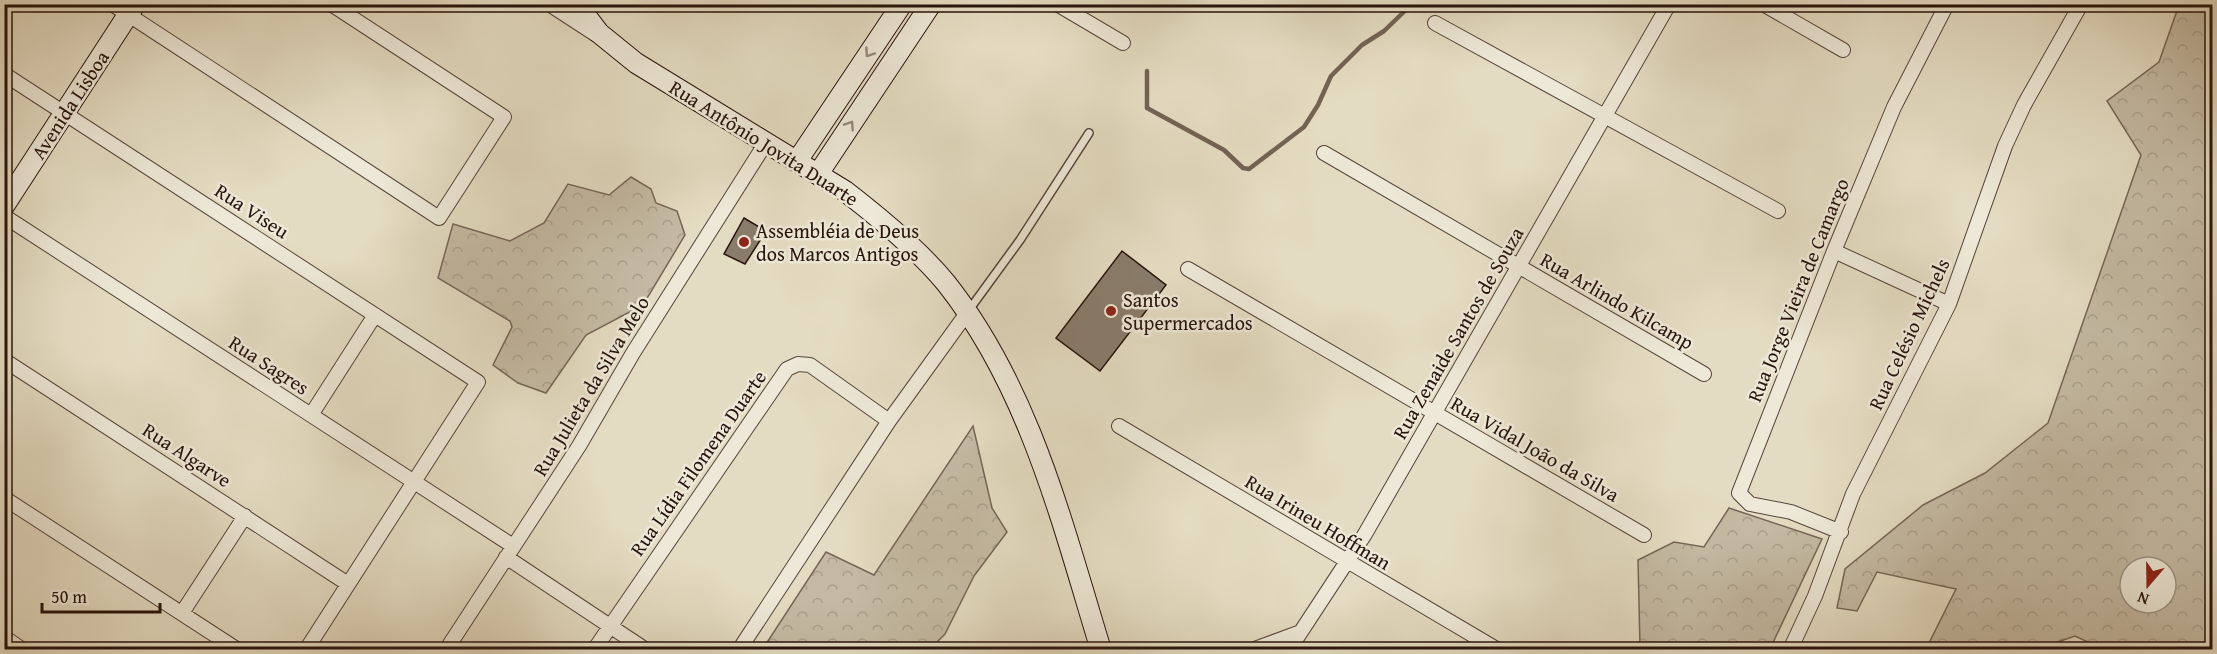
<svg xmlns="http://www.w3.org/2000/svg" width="2217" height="654" font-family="'Gentium Book Plus',serif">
	<defs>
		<pattern id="forest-crowns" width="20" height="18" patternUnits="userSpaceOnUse" patternTransform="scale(1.5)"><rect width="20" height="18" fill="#c4baa3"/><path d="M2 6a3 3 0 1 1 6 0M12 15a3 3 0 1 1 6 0" fill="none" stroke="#a89f8b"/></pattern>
	</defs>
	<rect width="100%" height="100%" fill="#e4dcc2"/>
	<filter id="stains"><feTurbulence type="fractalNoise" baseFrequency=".00333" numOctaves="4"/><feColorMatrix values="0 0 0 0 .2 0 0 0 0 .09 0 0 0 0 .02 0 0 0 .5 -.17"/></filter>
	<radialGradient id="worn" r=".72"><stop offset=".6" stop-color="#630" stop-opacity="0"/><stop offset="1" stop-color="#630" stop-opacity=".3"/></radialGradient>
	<path fill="url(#forest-crowns)" stroke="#766658" stroke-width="1.5" fill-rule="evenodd" d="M2179,5H2212V649H2103L2075,636L2052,644L2048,649H1926L1956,589L1877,572L1857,611L1837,608L1845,569L1923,505L1985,473L2048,423L2141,155L2107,101L2159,62ZM2130,567H2166V603H2130Z
		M631,177L651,189L656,203L677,211L685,235L643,305L586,335L546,393L518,383L493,365L512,327L510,321L438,278L453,224L510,241L544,223L568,184L609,195Z
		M973,426L992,508L1007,532L974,576L945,634L930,649L769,650L764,647L826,552L874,575Z
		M1729,508L1822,539L1770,649H1618L1640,646L1638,560L1674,542L1704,547Z"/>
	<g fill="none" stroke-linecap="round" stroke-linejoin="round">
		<path stroke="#726354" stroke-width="4.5" d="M1147,71V108L1224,150L1243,168L1249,169L1304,127L1318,105L1331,76L1362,45L1384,31L1412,4"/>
	</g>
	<path fill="#897c6b" stroke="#27130c" stroke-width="1.5" d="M744,218L766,231L745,264L724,254Z
		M1122,251L1166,285L1100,371L1056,338Z"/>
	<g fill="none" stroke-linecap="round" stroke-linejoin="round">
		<g stroke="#56453a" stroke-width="10">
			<path id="lane" d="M969,310L1020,240L1089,133"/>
		</g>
		<g stroke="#56453a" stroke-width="16">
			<path id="street" d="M112,4L439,218L504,117L331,4
				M549,4L595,34
				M1057,4L1123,43
				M1763,4L1843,50
				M1435,23L1778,211
				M4,74L478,382L306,650
				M1324,153L1704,374
				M4,216L513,546
				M1834,251L1949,304
				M1188,269L1644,535
				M4,360L348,584
				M311,415L375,315
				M1119,426L1498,650
				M4,498L238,650
				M1841,532L1791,512L1750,504L1739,493L1834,251L1894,107L1947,4
				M506,557L646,650
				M182,613L245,516
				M4,637L23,650
				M446,650L579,446L633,353L767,141
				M594,650L787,369L798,364L810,365L889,421
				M739,650L889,421L967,313
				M1252,650L1298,633
				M1289,650L1365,534L1669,4
				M1790,650L1815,596L1853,494L1949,304L2005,146L2024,105L2081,4"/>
		</g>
		<g stroke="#27130c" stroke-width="22">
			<path id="secondary" d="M577,4L599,33L636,63L845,191C880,218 918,249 946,283C1030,389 1062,523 1101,650
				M797,161L902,4
				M818,174L931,4
				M4,206L135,4"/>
		</g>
		<use href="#lane" stroke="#ede8d7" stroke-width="7"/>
		<use href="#street" stroke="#ede8d7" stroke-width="14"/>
		<use href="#secondary" stroke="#ede8d7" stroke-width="20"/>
	</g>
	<defs><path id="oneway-chevron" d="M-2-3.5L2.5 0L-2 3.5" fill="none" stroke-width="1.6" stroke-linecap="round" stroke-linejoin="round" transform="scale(1.5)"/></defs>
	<g stroke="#94887c">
		<use href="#oneway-chevron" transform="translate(869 53) rotate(124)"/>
		<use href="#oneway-chevron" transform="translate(850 125) rotate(-57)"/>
	</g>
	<g fill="#8f2418" stroke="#ede8d7" stroke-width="2">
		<circle cx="744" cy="242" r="6"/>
		<circle cx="1111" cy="311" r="6"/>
	</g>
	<g text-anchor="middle" stroke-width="5" stroke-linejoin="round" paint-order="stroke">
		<g font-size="20" fill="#27130c" stroke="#ede8d7">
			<text transform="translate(70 105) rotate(-57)" y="7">Avenida Lisboa</text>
			<text transform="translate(764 143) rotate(32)" y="7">Rua Antônio Jovita Duarte</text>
			<text transform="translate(252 211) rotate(33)" y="7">Rua Viseu</text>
			<text transform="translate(1798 290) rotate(-68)" y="7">Rua Jorge Vieira de Camargo</text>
			<text transform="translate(1617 301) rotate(30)" y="7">Rua Arlindo Kilcamp</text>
			<text transform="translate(1458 333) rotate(-60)" y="7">Rua Zenaide Santos de Souza</text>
			<text transform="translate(1909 334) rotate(-65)" y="7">Rua Celésio Michels</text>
			<text transform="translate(269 365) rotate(33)" y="7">Rua Sagres</text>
			<text transform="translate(591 386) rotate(-59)" y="7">Rua Julieta da Silva Melo</text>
			<text transform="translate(1535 449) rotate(30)" y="7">Rua Vidal João da Silva</text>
			<text transform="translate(187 455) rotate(33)" y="7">Rua Algarve</text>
			<text transform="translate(698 463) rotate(-55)" y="7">Rua Lídia Filomena Duarte</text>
			<text transform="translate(1318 522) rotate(31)" y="7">Rua Irineu Hoffman</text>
		</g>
		<g font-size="20" fill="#27130c" stroke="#ede8d7" text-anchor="start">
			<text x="756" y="238">Assembléia de Deus<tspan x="756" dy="23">dos Marcos Antigos</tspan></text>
			<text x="1123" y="307">Santos<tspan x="1123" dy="23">Supermercados</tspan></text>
		</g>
	</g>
	<rect width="2217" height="654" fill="none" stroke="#e4dcc2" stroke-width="24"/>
	<rect x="6" y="6" width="2205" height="642" fill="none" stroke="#27130c" stroke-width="3"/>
	<rect x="12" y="12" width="2193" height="630" fill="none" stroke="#27130c" stroke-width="1.5"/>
	<g transform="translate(2148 585) rotate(200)"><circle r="28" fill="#ede8d7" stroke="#9e9386" stroke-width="1.5"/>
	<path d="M0-4.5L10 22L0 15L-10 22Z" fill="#8f2418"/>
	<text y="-9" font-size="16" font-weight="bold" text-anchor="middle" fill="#27130c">N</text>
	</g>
	<path d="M42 603v9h118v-9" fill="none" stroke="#27130c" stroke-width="3"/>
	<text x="51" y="603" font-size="18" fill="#27130c" stroke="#ede8d7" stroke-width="4.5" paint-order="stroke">50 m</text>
	<rect width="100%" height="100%" filter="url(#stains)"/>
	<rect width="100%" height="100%" fill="url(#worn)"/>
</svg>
